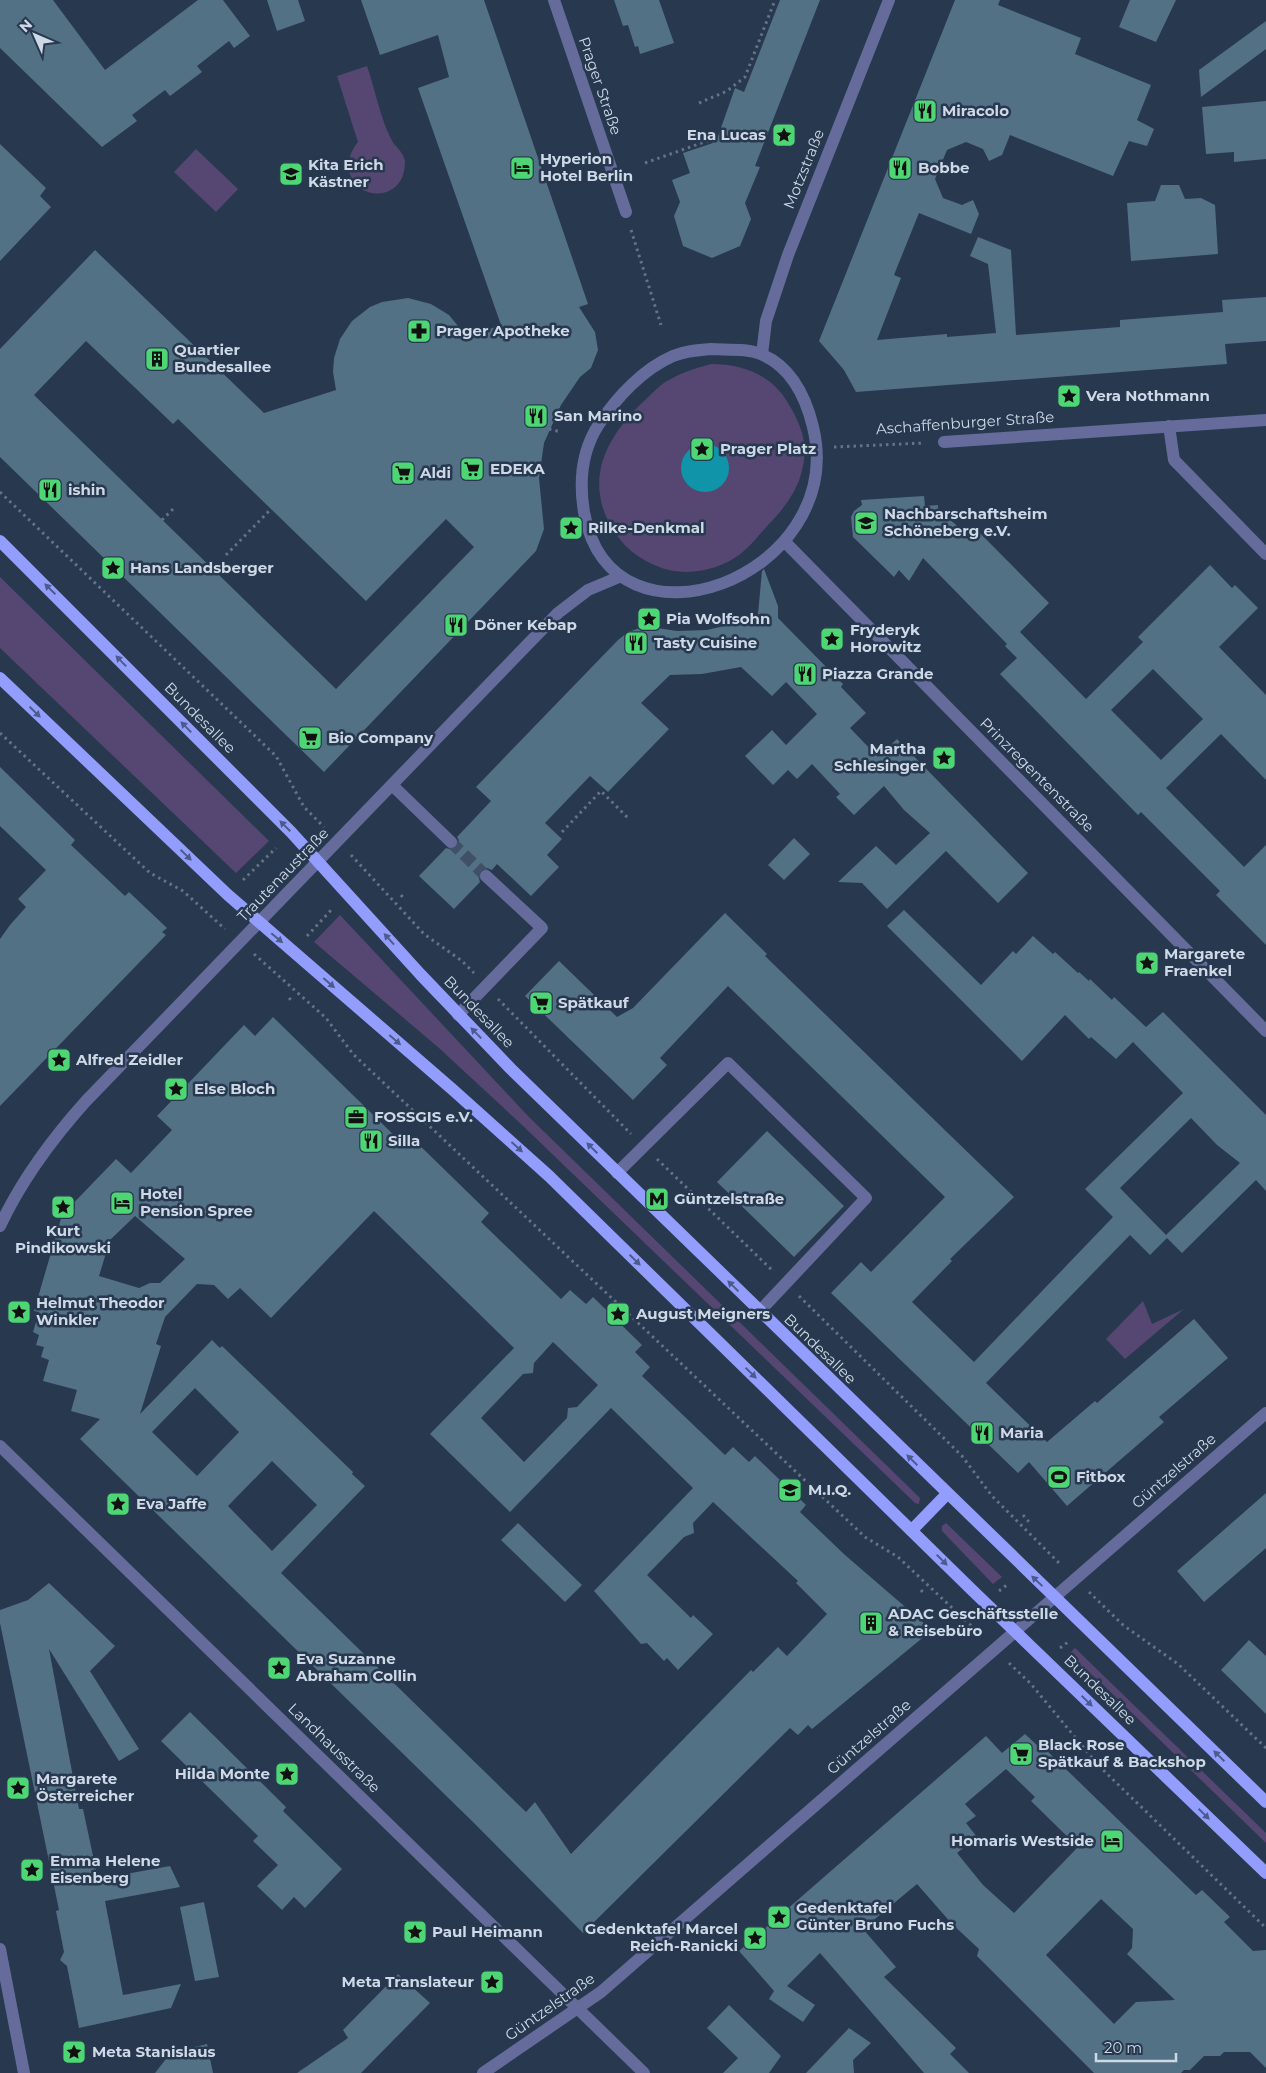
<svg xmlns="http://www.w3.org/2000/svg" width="1266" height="2073" font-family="Montserrat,sans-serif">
	<rect width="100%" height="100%" fill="#27384f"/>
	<path fill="#564772" d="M367,66C375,89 380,117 391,139C395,147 403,151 405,161C405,167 404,174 401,180C380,213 327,180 358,142L337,76Z
		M196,149L238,189L216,212L174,172Z
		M711,364C743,364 772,375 788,403C799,421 807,439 804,460C801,486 786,507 768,525C759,535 750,547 739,555C717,571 685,577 659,567C638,559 622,546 611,526C584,479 607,436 643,402C651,395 659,385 669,380C682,372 697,368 711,364Z
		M0,577L269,841L236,873L0,648Z
		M340,915L528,1116L920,1498L919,1504L915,1503L521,1124L439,1048L314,942Z
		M1143,1301L1152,1324L1184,1309L1125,1359L1106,1339Z
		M946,1523L947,1524L1002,1577L993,1584L942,1531V1526Z
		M1075,1648L1266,1833V1843L1097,1679L1067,1656Z"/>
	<path fill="#0f94aa" d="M681 468a24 24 0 1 1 48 0a24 24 0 1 1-48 0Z"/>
	<path fill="#527184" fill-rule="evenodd" d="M0,0H53L105,70L198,0H223L250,36L234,48L229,41L197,66L202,72L170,96L165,90L132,115L137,121L102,147L0,48Z
		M267,0H298L305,21L277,31Z
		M361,0H484L588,304L579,307L595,332L598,350L591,368L580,377L561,405L544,443L539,478L544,529L536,551L324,772L0,457V349L95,250L264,413L336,390L333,372L334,358L340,339L352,321L370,307L382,302L408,298L431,304L449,315L467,337L501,325L418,88L449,77L438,35L380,55ZM86,341L173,424L178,419L366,601L446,519L474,547L336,689L34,395Z
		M614,0H659L674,43L640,54L638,46L635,47L628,25L623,26Z
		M780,0H820L755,166L760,167L745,203L751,219L740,246L712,258L683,246L674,216L680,202L672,180L690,173L683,153L716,142L735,88L744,92Z
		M955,0H1000L998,5L1081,38L1075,54L1151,85L1137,120L1154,129L1147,146L1129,141L1113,176L1010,135L1002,155L989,161L983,149L966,142L947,150L935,179L943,198L962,205L973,200L979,214L971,234L919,213L894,275L901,278L877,340L947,334V337L996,333L988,264L970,256L978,237L1011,250L1016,335L1120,327V320L1223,312L1222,300L1266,297V341L1225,344L1227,364L856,392L844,370L819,341Z
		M1130,0H1176L1156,42L1119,27Z
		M1266,21V49L1201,97L1199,70Z
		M1266,101V159L1234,162V152L1206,154L1202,107Z
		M0,144L46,188L40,196L51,207L0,261Z
		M1161,185H1179L1185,199L1201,198L1215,205L1218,254L1131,261L1127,203L1155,201Z
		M924,496L925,506L938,505V508L971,539L979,532L1049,603L1020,632L1086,699L1143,642L1138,637L1210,565L1232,588L1235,585L1258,608L1219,647L1266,695V780L1221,734L1166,788L1244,867L1266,845V945L1216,895L1220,891L1141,812L1138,815L1000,674L1017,658L1005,646L1007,644L923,558L909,581L899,570L894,577L853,537L851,517L854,511L862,505L861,500ZM1153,669L1203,719L1161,760L1111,710Z
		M764,569L778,606V618L843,684L841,687L866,713L850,728L878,757L897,739L1028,873L998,903L946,851L887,909L862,883L838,882L876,846L896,865L930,833L904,810L884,786L854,815L836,797L840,794L812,764L797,779L788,770L773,785L745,756L772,730L786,745L817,714L786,682L772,696L741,667L702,674L670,675L641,703L669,729L608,792L590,776L545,823L562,839L547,855L559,867L531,896L497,864L492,870L487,868L480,870L478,875L480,882L454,909L419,876L446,848L453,850L457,847L459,840L457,837L491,801L476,787L618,640L628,632L640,628L651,627L677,631L707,630L737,623L758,614L762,571Z
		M0,767L75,840L71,845L125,896L129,892L167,928L162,932L166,935L0,1106V939L10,925L26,907L18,899L46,870L0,826Z
		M794,838L810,854L784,880L768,865Z
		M904,910L981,985L1013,951L1016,954L1033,936L1053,954L1055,952L1078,973L1079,972L1089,981L1090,979L1112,1000L1114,997L1146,1027L1163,1012L1266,1115V1191L1256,1180L1182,1253L1167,1238L1150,1255L1130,1235L986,1383L1047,1442L1095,1401L1097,1403L1194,1319L1228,1358L1159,1417L1164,1422L1067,1506L1029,1462L1018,1473L831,1293L861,1262L871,1272L945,1197L728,986L660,1058L667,1065L633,1100L525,996L559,961L617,1017L633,1008L725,913L767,954L765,956L1014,1197L950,1259L952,1261L912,1302L974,1362L1113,1217L1085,1189L1183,1093L1133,1042L1116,1059L1091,1037L1089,1039L1065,1015L1022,1061L887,926ZM1191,1118L1217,1145L1240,1163L1166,1235L1120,1188Z
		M273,1017L402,1143L409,1135L489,1213L481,1222L561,1299L570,1290L586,1304L593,1297L642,1345L635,1352L650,1367L642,1376L725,1455L733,1447L749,1462L755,1456L806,1505L800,1512L845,1555L932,1630L812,1729L808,1725L798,1735L790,1728L583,1933L472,1821L80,1439L100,1419L71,1411L77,1390L43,1381L49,1360L41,1357L44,1347L36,1345L39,1335L33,1332L39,1312L34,1311L62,1215L116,1159L131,1173L172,1130L157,1116L244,1025L255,1036ZM374,1211L514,1348L430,1434L510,1512L611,1408L693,1488L594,1591L641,1644L647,1643L664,1661L667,1658L678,1670L713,1634L693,1615L691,1618L647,1575L684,1537L694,1533L693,1523L713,1502L798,1581L796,1583L827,1614L787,1656L778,1647L753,1672L751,1670L571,1854L535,1802L526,1812L281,1573L365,1486L352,1474L353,1472L222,1346L220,1348L212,1340L140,1414L161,1346L156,1344L165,1317L197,1284L214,1285L228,1299L240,1288L271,1318ZM135,1216L185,1259L160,1283H150L139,1288L99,1276L110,1240ZM553,1342L598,1385L577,1407L568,1408L567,1418L524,1462L481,1418L523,1374L533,1373L534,1363ZM195,1388L239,1432L197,1476L152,1432ZM272,1461L317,1505L272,1551L228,1506Z
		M767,1131L844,1206L794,1257L717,1182Z
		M1266,1493V1548L1204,1602L1177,1571Z
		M518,1523L582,1585L565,1602L501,1540Z
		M49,1583L115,1646L90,1671L139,1749L119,1761L49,1649L79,1809H83L98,1879L170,1866L180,1887L105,1901L123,1995L181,1984L171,2008L79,2028L67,1966L60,1960L64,1952L56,1911L59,1910L0,1623V1610L28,1600Z
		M1249,1640L1266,1656V1714L1221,1670Z
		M190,1712L286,1807L283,1811L342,1869L305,1908L294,1897L282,1910L257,1886L278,1865L253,1841L258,1836L161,1741Z
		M1025,1734L1040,1748L1042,1746L1196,1895L1202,1890L1230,1917L1224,1922L1253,1951L1266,1950V2068L1250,2052H1224L1220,2056H1204L1190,2070H1184L1181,2073H1094L977,1956L979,1949L952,1924L917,1884L863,1929L896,1967L884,1977L956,2048L950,2054L969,2073H924L820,1953L787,1986L815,2005L803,2022L769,1999L774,1991L739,1951L986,1736L1002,1753ZM1006,1769L1035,1797L1031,1801L1078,1847L1014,1913L983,1885L957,1853L977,1837L966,1823L976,1816L965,1804ZM1101,1899L1133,1929L1132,1948L1127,1954L1175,2000L1136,2002L1114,2024L1046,1955Z
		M204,1902L219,1977L195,1981L180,1907Z
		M398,1974L430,2003L361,2073H297L348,2038L343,2030Z
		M729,2005L781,2056L769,2073H723L738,2058L707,2028Z
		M849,2028L871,2043L853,2060L854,2073H806Z
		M207,2044L213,2073H155L176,2046L183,2050Z"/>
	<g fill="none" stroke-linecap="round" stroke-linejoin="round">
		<path stroke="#405066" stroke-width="12" stroke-dasharray="12 6" stroke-linecap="butt" d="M451,842L486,876"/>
		<path stroke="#647387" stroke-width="3" stroke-dasharray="2.5 4" stroke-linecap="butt" d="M699,103L727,91L745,77L775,0
			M645,163L710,140L716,142
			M631,230L661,325
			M549,429L561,432
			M834,447L925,443
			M0,492L276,756L304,807L324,827
			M162,520L175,507
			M226,555L271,509
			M108,575L114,568
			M0,733L150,873L183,891L225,929
			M562,832L601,791L629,819
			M351,855L424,934L462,961L474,973
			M243,880L276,848
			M401,895L405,900
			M307,936L333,908
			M254,954L326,1018L353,1054L865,1537L898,1557L982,1636
			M289,998L293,1002
			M498,999L631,1134
			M657,1159L773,1271
			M799,1296L962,1456L992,1496L1061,1565
			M1023,1515L1029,1522
			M921,1590L925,1595
			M999,1591L1008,1584
			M1089,1592L1123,1625L1178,1664L1266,1748
			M1060,1648L1068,1642
			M1009,1663L1031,1684L1098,1765L1266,1928"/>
		<path stroke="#656c9b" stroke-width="12" d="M554,0L626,212
			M711,349C727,350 748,348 763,355C792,368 806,398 813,427C849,577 611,666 584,512C579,482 582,450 599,424C617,397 643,369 673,356C685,351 698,350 711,349Z
			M762,354L766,321L788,255L889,0
			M1169,426L1174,460L1266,554
			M944,442L1266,420
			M785,542L1266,1031
			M392,785L451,842
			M458,1015L542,928L486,876
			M617,1173L728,1063L866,1198L759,1312
			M0,1226C22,1179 51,1140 86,1101L558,613L588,590L619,577
			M0,1446L644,2073
			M0,1949L24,2073
			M483,2073L601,1992L1266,1413"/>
		<path stroke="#939dfe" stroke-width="12" d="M0,541L291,832L421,975L511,1069L1266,1802
			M0,678L228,895L452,1089L549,1176L972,1590L1266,1873
			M912,1530L947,1494"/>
	</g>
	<defs><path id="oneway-solid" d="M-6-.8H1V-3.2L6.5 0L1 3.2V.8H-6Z" transform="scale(1.25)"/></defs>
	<g fill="#4d5b8c">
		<use href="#oneway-solid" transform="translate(50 589) rotate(-136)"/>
		<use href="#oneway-solid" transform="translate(121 661) rotate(-134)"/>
		<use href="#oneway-solid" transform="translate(35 712) rotate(44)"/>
		<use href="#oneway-solid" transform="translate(186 727) rotate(-134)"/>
		<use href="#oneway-solid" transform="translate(285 826) rotate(-135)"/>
		<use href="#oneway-solid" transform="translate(186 855) rotate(44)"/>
		<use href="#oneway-solid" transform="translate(277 938) rotate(40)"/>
		<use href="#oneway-solid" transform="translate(389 939) rotate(-132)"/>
		<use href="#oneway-solid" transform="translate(329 983) rotate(41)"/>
		<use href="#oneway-solid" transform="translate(476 1033) rotate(-134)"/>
		<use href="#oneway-solid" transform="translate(395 1040) rotate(41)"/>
		<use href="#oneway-solid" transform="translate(517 1147) rotate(42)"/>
		<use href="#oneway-solid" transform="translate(592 1148) rotate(-136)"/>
		<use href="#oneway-solid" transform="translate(635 1260) rotate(44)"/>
		<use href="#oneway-solid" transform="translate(733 1286) rotate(-136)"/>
		<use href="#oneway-solid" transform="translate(751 1373) rotate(44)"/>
		<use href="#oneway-solid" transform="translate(912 1460) rotate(-136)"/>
		<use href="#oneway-solid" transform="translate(942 1560) rotate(45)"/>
		<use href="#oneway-solid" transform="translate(1037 1581) rotate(-137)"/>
		<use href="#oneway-solid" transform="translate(1087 1701) rotate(44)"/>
		<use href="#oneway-solid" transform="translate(1219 1756) rotate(-136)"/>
		<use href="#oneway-solid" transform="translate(1204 1814) rotate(44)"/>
	</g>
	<defs>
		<g id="restaurant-square" transform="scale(1.25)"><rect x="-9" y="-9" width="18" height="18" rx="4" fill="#4ed675" stroke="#27384f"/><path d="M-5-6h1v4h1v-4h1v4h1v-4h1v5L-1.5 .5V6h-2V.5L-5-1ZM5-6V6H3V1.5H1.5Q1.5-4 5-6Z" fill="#111"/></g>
		<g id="sight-square" transform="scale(1.25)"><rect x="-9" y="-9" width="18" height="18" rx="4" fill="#4ed675" stroke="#27384f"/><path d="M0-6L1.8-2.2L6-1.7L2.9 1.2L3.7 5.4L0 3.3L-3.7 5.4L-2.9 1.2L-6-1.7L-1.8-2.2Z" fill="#111"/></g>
		<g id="hotel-square" transform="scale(1.25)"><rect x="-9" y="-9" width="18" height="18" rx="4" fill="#4ed675" stroke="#27384f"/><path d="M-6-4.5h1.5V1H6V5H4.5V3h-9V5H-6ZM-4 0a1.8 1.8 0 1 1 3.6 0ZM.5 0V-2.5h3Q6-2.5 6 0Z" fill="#111"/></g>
		<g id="school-square" transform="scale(1.25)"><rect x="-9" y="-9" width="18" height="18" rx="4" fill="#4ed675" stroke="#27384f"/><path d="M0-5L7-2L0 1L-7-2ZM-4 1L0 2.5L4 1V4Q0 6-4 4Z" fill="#111"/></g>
		<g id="pharmacy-square" transform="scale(1.25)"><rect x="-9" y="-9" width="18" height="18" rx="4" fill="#4ed675" stroke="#27384f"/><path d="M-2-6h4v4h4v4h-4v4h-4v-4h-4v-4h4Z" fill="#111"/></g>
		<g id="building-square" transform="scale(1.25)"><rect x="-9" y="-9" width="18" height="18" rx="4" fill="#4ed675" stroke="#27384f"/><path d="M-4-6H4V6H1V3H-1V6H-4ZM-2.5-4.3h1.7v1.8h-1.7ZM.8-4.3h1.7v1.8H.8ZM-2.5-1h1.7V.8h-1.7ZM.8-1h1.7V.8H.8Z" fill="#111"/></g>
		<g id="supermarket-square" transform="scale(1.25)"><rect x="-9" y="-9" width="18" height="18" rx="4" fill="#4ed675" stroke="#27384f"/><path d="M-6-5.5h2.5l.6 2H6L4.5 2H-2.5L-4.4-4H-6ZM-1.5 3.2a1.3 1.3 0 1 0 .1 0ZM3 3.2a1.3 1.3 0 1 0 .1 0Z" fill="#111"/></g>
		<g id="office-square" transform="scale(1.25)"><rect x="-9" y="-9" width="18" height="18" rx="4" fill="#4ed675" stroke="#27384f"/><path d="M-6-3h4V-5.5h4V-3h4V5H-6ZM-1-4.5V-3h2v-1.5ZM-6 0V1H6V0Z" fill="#111"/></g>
		<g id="metro-square" transform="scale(1.25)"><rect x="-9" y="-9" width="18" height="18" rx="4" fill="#4ed675" stroke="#27384f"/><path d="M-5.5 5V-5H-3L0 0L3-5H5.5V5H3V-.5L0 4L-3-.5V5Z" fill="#111"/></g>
		<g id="stadium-square" transform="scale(1.25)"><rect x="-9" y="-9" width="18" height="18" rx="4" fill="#4ed675" stroke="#27384f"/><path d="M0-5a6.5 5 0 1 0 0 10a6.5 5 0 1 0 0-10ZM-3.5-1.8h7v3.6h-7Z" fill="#111"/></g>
	</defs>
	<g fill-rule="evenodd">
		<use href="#restaurant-square" x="925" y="111"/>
		<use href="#sight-square" x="784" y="135"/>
		<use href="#hotel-square" x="522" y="168"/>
		<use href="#restaurant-square" x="900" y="168"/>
		<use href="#school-square" x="291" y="174"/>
		<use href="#pharmacy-square" x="419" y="331"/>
		<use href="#building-square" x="157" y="359"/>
		<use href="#sight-square" x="1069" y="396"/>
		<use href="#restaurant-square" x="536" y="416"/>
		<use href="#sight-square" x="702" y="449"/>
		<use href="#supermarket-square" x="472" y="469"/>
		<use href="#supermarket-square" x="403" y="473"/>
		<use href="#restaurant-square" x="50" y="490"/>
		<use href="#school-square" x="866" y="523"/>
		<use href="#sight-square" x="571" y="528"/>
		<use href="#sight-square" x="113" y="568"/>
		<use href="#sight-square" x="649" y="619"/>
		<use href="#restaurant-square" x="456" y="625"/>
		<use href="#sight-square" x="832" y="639"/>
		<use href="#restaurant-square" x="636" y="643"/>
		<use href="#restaurant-square" x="805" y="674"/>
		<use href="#supermarket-square" x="310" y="738"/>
		<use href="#sight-square" x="944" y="758"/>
		<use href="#sight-square" x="1147" y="963"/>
		<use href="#supermarket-square" x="541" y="1003"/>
		<use href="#sight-square" x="59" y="1060"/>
		<use href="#sight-square" x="176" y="1089"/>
		<use href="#office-square" x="356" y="1117"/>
		<use href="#restaurant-square" x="371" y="1141"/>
		<use href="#metro-square" x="657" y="1199"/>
		<use href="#hotel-square" x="122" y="1203"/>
		<use href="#sight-square" x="63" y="1207"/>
		<use href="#sight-square" x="19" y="1312"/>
		<use href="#sight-square" x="618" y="1314"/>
		<use href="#restaurant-square" x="982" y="1433"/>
		<use href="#stadium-square" x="1059" y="1477"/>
		<use href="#school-square" x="790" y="1490"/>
		<use href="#sight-square" x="118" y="1504"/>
		<use href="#building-square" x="871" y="1623"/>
		<use href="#sight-square" x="279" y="1668"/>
		<use href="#supermarket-square" x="1021" y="1754"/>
		<use href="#sight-square" x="287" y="1774"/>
		<use href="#sight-square" x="18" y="1788"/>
		<use href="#hotel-square" x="1112" y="1841"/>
		<use href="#sight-square" x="32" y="1870"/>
		<use href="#sight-square" x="779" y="1917"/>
		<use href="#sight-square" x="415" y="1932"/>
		<use href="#sight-square" x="755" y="1938"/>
		<use href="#sight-square" x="492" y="1982"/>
		<use href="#sight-square" x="74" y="2052"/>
	</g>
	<g text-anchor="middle" stroke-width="5" stroke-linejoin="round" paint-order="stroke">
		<g font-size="15" fill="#ced9e7" stroke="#27384f">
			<text transform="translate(600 86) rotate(71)" y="5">Prager Straße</text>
			<text transform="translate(804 169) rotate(-68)" y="5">Motzstraße</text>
			<text transform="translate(965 423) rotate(-4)" y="5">Aschaffenburger Straße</text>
			<text transform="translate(200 718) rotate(45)" y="5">Bundesallee</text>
			<text transform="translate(1037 775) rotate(45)" y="5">Prinzregentenstraße</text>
			<text transform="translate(283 875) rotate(-46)" y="5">Trautenaustraße</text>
			<text transform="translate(479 1012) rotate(46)" y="5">Bundesallee</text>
			<text transform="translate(820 1349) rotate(44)" y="5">Bundesallee</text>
			<text transform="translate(1174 1471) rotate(-41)" y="5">Güntzelstraße</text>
			<text transform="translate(1100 1690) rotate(44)" y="5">Bundesallee</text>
			<text transform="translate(869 1737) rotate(-41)" y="5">Güntzelstraße</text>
			<text transform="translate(334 1748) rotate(44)" y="5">Landhausstraße</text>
			<text transform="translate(550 2007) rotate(-35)" y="5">Güntzelstraße</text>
		</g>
		<g font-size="15" font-weight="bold" fill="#ced9e7" stroke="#27384f" text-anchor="start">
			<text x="942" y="116">Miracolo</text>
			<text x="766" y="140" text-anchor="end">Ena Lucas</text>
			<text x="540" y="164">Hyperion<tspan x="540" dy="17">Hotel Berlin</tspan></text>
			<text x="308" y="170">Kita Erich<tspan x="308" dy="17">Kästner</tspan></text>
			<text x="918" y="173">Bobbe</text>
			<text x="436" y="336">Prager Apotheke</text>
			<text x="174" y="355">Quartier<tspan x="174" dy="17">Bundesallee</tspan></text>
			<text x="1086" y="401">Vera Nothmann</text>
			<text x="554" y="421">San Marino</text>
			<text x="720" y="454">Prager Platz</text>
			<text x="490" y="474">EDEKA</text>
			<text x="420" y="478">Aldi</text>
			<text x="68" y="495">ishin</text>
			<text x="884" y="519">Nachbarschaftsheim<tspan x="884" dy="17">Schöneberg e.V.</tspan></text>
			<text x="588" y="533">Rilke-Denkmal</text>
			<text x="130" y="573">Hans Landsberger</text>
			<text x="666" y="624">Pia Wolfsohn</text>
			<text x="474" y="630">Döner Kebap</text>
			<text x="850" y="635">Fryderyk<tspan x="850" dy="17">Horowitz</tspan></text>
			<text x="654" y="648">Tasty Cuisine</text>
			<text x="822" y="679">Piazza Grande</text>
			<text x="328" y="743">Bio Company</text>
			<text x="926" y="754" text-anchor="end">Martha<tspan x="926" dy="17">Schlesinger</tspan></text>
			<text x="1164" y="959">Margarete<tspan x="1164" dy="17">Fraenkel</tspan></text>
			<text x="558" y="1008">Spätkauf</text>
			<text x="76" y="1065">Alfred Zeidler</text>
			<text x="194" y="1094">Else Bloch</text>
			<text x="374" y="1122">FOSSGIS e.V.</text>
			<text x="388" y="1146">Silla</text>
			<text x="140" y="1199">Hotel<tspan x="140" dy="17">Pension Spree</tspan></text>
			<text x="674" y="1204">Güntzelstraße</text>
			<text x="63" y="1236" text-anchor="middle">Kurt<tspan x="63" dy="17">Pindikowski</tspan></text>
			<text x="36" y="1308">Helmut Theodor<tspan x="36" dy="17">Winkler</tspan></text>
			<text x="636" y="1319">August Meigners</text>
			<text x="1000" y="1438">Maria</text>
			<text x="1076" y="1482">Fitbox</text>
			<text x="808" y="1495">M.I.Q.</text>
			<text x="136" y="1509">Eva Jaffe</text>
			<text x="888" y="1619">ADAC Geschäftsstelle<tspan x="888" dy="17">&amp; Reisebüro</tspan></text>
			<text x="296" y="1664">Eva Suzanne<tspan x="296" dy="17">Abraham Collin</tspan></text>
			<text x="1038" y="1750">Black Rose<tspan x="1038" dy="17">Spätkauf &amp; Backshop</tspan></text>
			<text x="270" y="1779" text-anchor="end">Hilda Monte</text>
			<text x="36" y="1784">Margarete<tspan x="36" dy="17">Österreicher</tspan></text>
			<text x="1094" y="1846" text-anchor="end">Homaris Westside</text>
			<text x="50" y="1866">Emma Helene<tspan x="50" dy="17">Eisenberg</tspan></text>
			<text x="796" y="1913">Gedenktafel<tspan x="796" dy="17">Günter Bruno Fuchs</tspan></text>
			<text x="738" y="1934" text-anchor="end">Gedenktafel Marcel<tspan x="738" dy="17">Reich-Ranicki</tspan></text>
			<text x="432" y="1937">Paul Heimann</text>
			<text x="474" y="1987" text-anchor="end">Meta Translateur</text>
			<text x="92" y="2057">Meta Stanislaus</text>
		</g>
	</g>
	<g transform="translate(35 35) rotate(315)" stroke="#27384f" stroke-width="4" paint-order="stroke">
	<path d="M0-4L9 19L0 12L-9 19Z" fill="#ced9e7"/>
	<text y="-8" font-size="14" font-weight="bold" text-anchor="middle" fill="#ced9e7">N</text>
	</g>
	<path d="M1096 2053v8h80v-8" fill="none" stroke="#ced9e7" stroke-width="2.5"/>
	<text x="1104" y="2053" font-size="15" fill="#ced9e7" stroke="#27384f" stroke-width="4" paint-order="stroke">20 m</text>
</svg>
